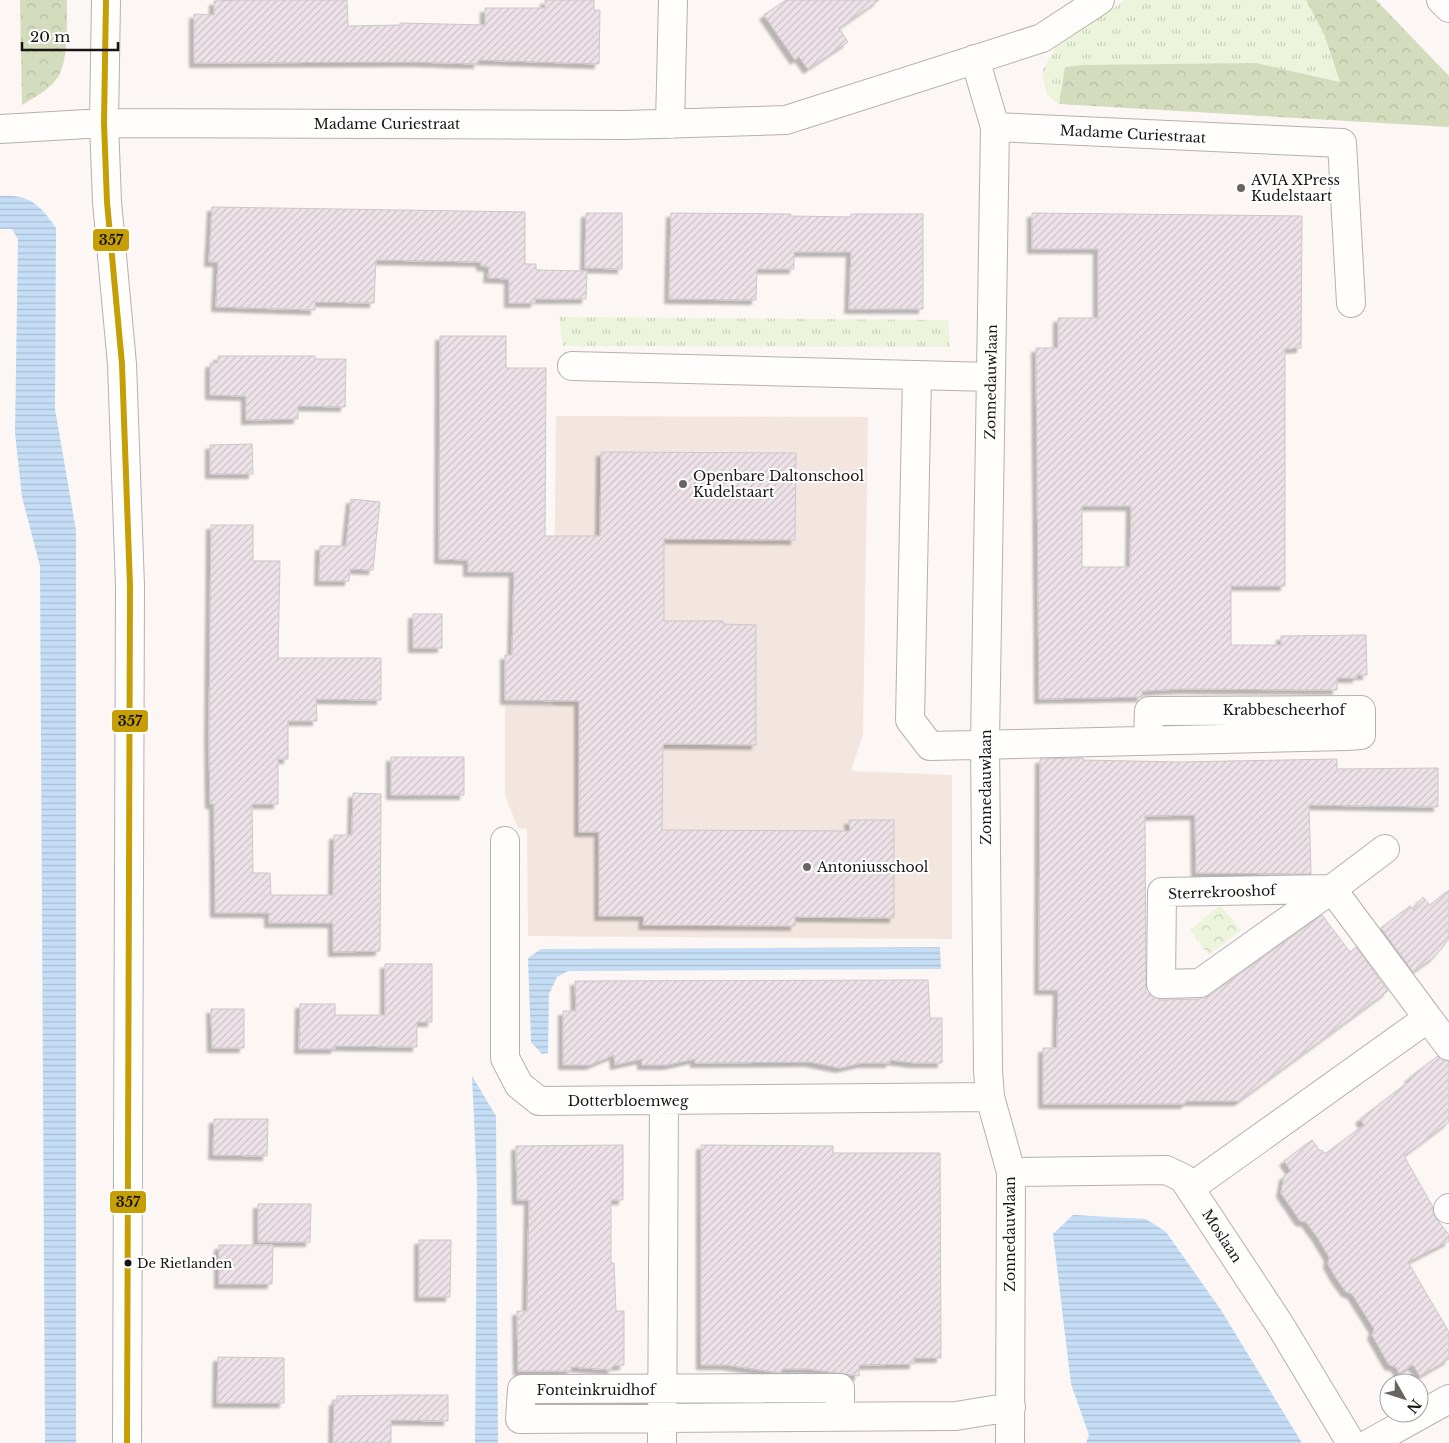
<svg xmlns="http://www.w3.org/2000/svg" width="1449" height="1443" font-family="'Libre Baskerville',serif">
	<defs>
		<pattern id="grass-tufts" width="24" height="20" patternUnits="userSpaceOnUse" patternTransform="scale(1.25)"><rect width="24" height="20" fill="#ecf4db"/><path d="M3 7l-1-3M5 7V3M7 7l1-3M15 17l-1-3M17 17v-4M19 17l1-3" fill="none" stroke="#cad0bb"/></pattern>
		<pattern id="forest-crowns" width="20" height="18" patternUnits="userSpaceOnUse" patternTransform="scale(1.25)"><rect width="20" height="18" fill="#d3ddbe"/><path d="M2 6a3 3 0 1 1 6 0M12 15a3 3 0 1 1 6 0" fill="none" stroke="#b5bda2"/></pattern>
		<pattern id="park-crowns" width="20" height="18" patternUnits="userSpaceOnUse" patternTransform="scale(1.25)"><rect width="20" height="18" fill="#ecf4db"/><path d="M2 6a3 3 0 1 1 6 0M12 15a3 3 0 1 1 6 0" fill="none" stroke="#cad0bb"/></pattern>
		<pattern id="water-rules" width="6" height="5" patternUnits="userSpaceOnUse" patternTransform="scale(1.25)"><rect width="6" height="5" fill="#c5def5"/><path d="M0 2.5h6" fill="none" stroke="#a9bed1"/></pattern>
		<pattern id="building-hatch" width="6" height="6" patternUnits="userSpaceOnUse" patternTransform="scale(1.25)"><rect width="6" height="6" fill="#eee2e9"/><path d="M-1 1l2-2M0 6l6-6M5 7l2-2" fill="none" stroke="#ccc1c7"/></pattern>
		<filter id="shadow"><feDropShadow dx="-4.5" dy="4.5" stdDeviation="1" flood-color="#0004"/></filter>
	</defs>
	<rect width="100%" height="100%" fill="#fcf6f4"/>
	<path fill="#f3e6e0" d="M556,416L868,417L863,734L851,771L952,775V939L528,936L527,829L518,828L505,796V706H553Z"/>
	<path fill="url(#grass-tufts)" d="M1125,0H1306L1324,34L1340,82L1256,63L1065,67L1059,104L1047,95L1042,72L1055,48Z
		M559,317L948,320L950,347L563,346Z"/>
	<path fill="url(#forest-crowns)" d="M20,0H67C67,17 68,59 60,73C53,88 35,97 22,105Z
		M1306,0H1376L1449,76V127L1059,104L1065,67L1083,65L1256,63L1340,82L1324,34Z"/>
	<path fill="url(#park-crowns)" d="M1220,905L1241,930L1209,955L1190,930Z"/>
	<path fill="url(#water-rules)" d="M0,196C30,194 40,205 56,228L55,409L76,530V1443H45L40,566L22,497L15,433L18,239L12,229H0Z
		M940,947L941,969L568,971L557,977L549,994L548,1053L542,1054L531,1042L528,958L541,949Z
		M472,1076L496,1116L498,1443H475L477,1184Z
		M1073,1215L1146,1219L1166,1232L1221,1310L1302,1443H1086L1089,1435L1071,1384L1053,1234Z"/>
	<path fill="url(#building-hatch)" stroke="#ccc7c8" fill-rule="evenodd" filter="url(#shadow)" d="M240,0H347L348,26L400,25V23L485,25V8H545V0H594V10H600L599,64L478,60V64L415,62L194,63V14L214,15V1Z
		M786,0H879L839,28L848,42L808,69L799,57L795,60L764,15Z
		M212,207L525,212V264H536V270L587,271L586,299H535V303H509V279L488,278L489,267L481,266V262L376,260L374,303L315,302V310L216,307L218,262H209Z
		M586,213H622V269L585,268Z
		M671,213L791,214L790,216L851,217V214H923V309H849L851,252H794V269H757L756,300L669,299Z
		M1032,213L1302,216L1301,348L1285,349V586H1231V645H1281V636L1366,635L1367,675H1357V678H1337V690L1180,689L1142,691V697L1039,699L1036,348H1058V318H1098V249H1032ZM1082,506H1131L1130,567H1082Z
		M440,336H506V368H546L545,536H600L601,452L796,453L795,540L664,539V621H723V624L756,625V745L663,744L662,830L850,831L849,820H894V918L795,917V926L643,925L644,916H599V832H579V701L505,700V655H512L514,572H468V560L439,559Z
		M218,356H315V359H346L345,407L298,406V419L246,420V396L210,395V363H218Z
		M252,444L253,474H210V445Z
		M351,499L380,502L373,570L350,569L349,581H319L320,546H346Z
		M211,525H253V561H280L278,658H381V700L316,699L317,721H288V759H278V804H252L253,873H270L271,895H333L334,835H352L353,793L381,794L380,951L333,952V923H269V913H215L214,804H210L209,738Z
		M413,614H442V648H413Z
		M391,757H464V795H391Z
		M1083,758V760L1179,762L1337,759V769L1438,768V807L1309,805L1311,874L1196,873L1195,815L1145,816L1146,993L1161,1000L1200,999L1209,996L1322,915L1350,952L1356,947L1388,991L1239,1101H1188L1185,1104H1043V1048H1057L1058,990H1039L1040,759Z
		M1449,890V939L1434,957L1413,972L1381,928L1410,906L1413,910L1423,897L1430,905Z
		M385,964H432V1022H417V1047L335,1046V1049H299L300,1004H335V1015H385Z
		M928,980L930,1018H942V1063H915L890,1060V1063H862L840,1068L810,1062L695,1063V1059L667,1065H642V1059L615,1065L614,1055L590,1065H563V1011H576L575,981Z
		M211,1009H244V1048H212Z
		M1438,1056L1449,1061V1122L1404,1156L1433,1207V1214L1449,1235V1241L1408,1262L1449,1332V1359L1420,1376L1413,1365L1399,1373L1396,1367L1389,1365L1372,1335L1374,1329L1352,1294L1346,1292L1336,1278L1328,1264L1329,1257L1317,1237L1306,1222L1300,1221L1281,1193L1284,1176L1291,1171L1284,1161L1312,1140L1320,1151L1322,1150L1325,1154L1364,1125L1360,1119L1411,1080L1409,1078Z
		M214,1119H268L267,1156L213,1155Z
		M623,1145V1200H611V1263H614L616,1311H624V1365L612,1366V1370L571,1367V1371H518L517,1311H527L529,1200H517L516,1146Z
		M701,1145L833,1146V1153H940L941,1358H914V1364L859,1365V1376L809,1369H782L781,1373L726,1365H701Z
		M258,1204H311L310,1242H258Z
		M419,1240H451L450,1297H419Z
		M219,1245H273L272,1284H219Z
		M218,1357L284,1358V1403H217Z
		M404,1395H448V1421L391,1420V1443H333L334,1401H337V1396Z"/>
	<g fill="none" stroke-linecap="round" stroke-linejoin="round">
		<g stroke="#b6b0ae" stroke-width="30">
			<path id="minor" d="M106,0L104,123L107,202L122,364L130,586L127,1443
				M1441,0L1449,8
				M975,59L995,127L1342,143L1351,303
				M670,124L673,0
				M995,127L985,743L988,1070L990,1097L1011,1172L1010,1443
				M0,129L104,123L625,125L786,120L1042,38L1100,0
				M572,366L991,377
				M917,375L910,720L930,746L1346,736L1361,735V710L1149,711L1148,740
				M505,841V1058L519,1085L539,1101L990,1097
				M1428,1018L1449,1046
				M1011,1172L1166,1170L1183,1178L1280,1325L1351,1443
				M1190,1188L1428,1018L1332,889L1200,983L1161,984L1162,892L1332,889L1385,849
				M1448,1209L1449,1208
				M840,1416V1388L522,1389L520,1419L956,1416L1011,1407
				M662,1443L664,1102
				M1370,1443L1449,1399"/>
		</g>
		<use href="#minor" stroke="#fffefd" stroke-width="28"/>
		<g stroke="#fff" stroke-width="10">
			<path id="bus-1" d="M106,0L104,123L107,202L122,364L130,586L127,1443"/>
		</g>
		<use href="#bus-1" stroke="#c69e05" stroke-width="6"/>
	</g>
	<g fill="#696462" stroke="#fff" stroke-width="2">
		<circle cx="1241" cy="188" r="5"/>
		<circle cx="683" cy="484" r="5"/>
		<circle cx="807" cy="867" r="5"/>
	</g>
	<circle fill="#1a1513" stroke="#fff" stroke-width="2" cx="128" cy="1263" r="4.5"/>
	<g text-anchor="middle" stroke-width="4" stroke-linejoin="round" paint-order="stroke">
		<g font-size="13" fill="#1a1513" stroke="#fff" text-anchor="start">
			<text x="137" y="1268">De Rietlanden</text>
		</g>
		<g font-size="14" fill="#1a1513" stroke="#fff">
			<text x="387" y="129">Madame Curiestraat</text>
			<text transform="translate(1133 134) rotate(3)" y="5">Madame Curiestraat</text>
			<text transform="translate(991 382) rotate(-89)" y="5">Zonnedauwlaan</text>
			<text x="1284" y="715">Krabbescheerhof</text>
			<text transform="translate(986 787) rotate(-90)" y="5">Zonnedauwlaan</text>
			<text transform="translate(1222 892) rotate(-2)" y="5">Sterrekrooshof</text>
			<text x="628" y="1106">Dotterbloemweg</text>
			<text transform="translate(1010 1234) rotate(-90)" y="5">Zonnedauwlaan</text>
			<text transform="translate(1222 1236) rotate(57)" y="5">Moslaan</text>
			<text x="596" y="1395">Fonteinkruidhof</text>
		</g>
		<g font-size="14" fill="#1a1513" stroke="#fff" text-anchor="start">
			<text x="1251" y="185">AVIA XPress<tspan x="1251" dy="16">Kudelstaart</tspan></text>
			<text x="693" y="481">Openbare Daltonschool<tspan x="693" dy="16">Kudelstaart</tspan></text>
			<text x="817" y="872">Antoniusschool</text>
		</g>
	</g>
	<g stroke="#fff" stroke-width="2">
		<rect x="92" y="228" width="38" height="24" rx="5" fill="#c69e05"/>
		<rect x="111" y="709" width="38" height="24" rx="5" fill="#c69e05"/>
		<rect x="109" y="1190" width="38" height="24" rx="5" fill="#c69e05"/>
	</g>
	<g font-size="14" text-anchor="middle" font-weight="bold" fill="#111">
		<text x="111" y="245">357</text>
		<text x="130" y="726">357</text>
		<text x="128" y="1207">357</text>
	</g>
	<g transform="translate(1404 1398) rotate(129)"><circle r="24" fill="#ffffff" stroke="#a3a1a1"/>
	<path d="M0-4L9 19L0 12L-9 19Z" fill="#696462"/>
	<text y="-8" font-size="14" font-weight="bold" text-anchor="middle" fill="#1a1513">N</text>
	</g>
	<path d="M22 42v8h96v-8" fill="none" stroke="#1a1513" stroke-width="2.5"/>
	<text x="30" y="42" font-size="15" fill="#1a1513" stroke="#ffffff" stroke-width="4" paint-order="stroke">20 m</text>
</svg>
